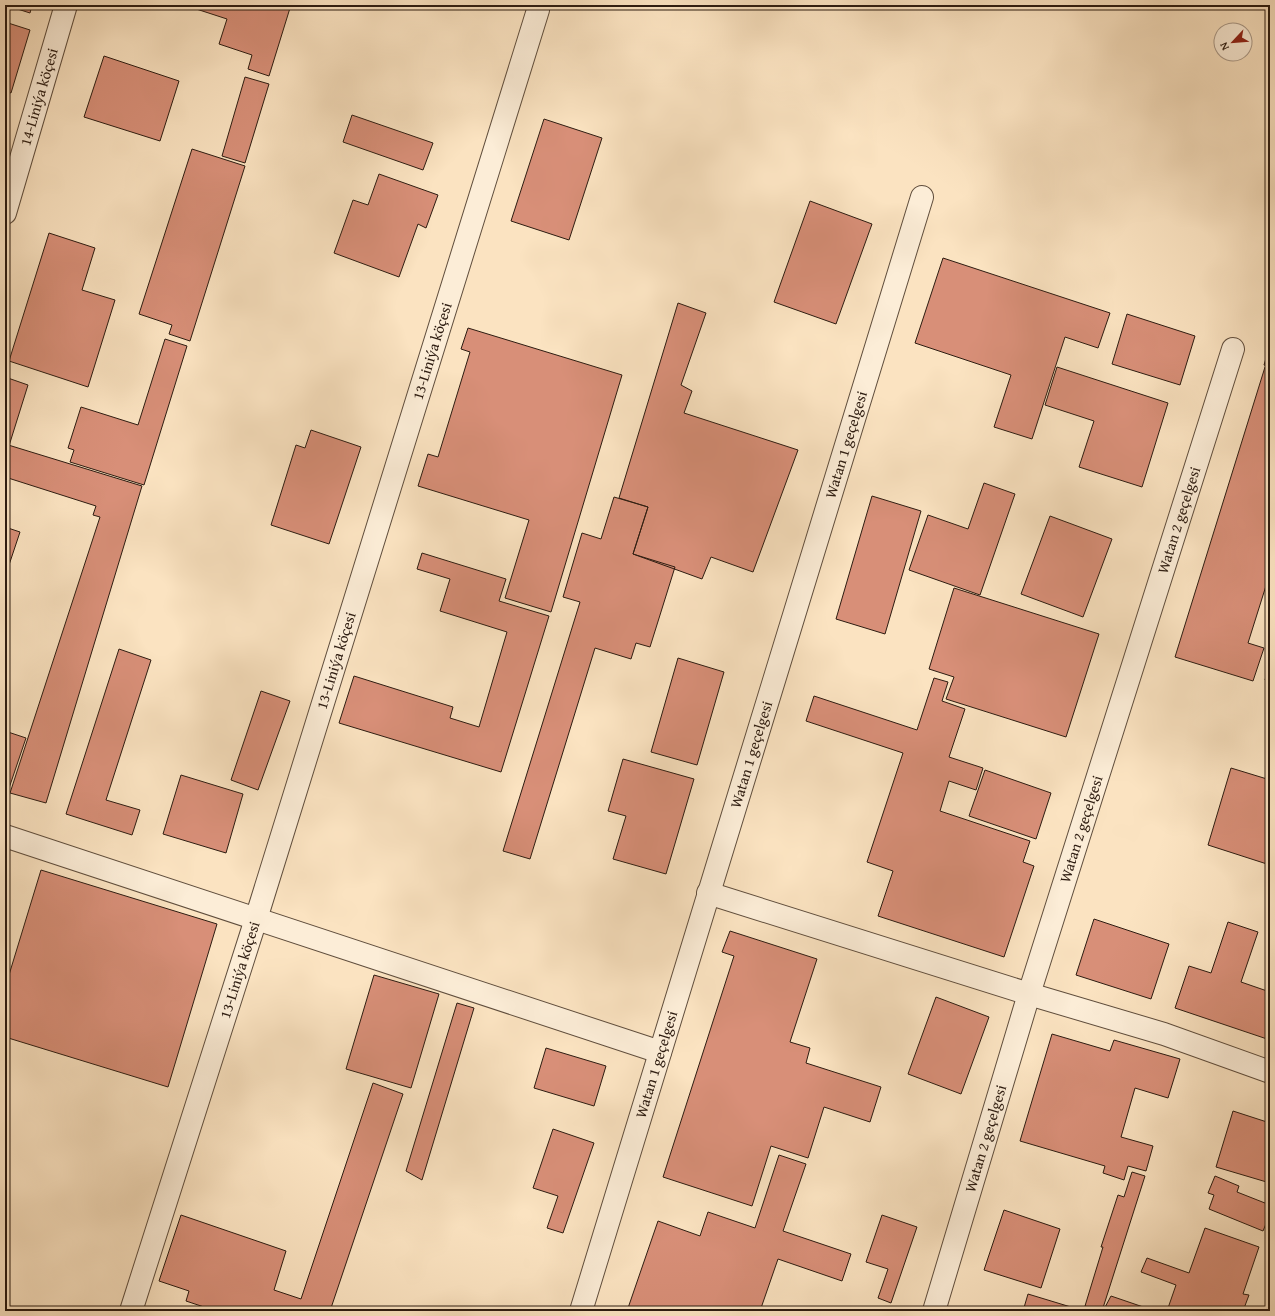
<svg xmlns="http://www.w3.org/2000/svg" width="1275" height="1316" font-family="'Gentium Book Plus',serif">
	<rect width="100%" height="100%" fill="#fbe3c1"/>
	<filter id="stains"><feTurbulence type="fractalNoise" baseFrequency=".005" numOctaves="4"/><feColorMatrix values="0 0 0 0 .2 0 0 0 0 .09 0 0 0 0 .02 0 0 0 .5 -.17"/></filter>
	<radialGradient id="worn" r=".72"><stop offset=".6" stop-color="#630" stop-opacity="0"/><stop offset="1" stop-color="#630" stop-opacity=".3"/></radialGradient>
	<path fill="#d88f78" stroke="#2d1c11" d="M5,5H32L30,13Z
		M184,5H280L290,8L269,76L248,69L252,55L219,44L227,19Z
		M5,22L30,30L11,93L5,91Z
		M104,56L179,81L160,141L84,117Z
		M245,77L269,84L245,163L222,156Z
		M352,115L433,143L423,170L343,142Z
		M544,119L602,138L569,240L511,221Z
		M192,149L245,166L190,341L169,334L172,325L139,314Z
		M379,174L438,195L426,228L418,224L399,277L334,253L353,200L368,205Z
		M810,201L872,224L836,324L774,302Z
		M49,233L95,248L82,290L115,300L88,387L9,361Z
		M943,258L1110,313L1098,348L1065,337L1032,439L994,427L1011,375L915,343Z
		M678,303L706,313L681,385L692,391L684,413L798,450L753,572L711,557L702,579L633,554L648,507L619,498Z
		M1127,314L1195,336L1180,385L1112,364Z
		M468,328L622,375L551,612L505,598L529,520L418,486L428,454L438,457L470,352L461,349Z
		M165,339L187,346L144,485L70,462L74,450L68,448L81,407L138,425Z
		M1270,345V367L1264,365Z
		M1057,367L1168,403L1142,487L1079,467L1094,421L1045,405Z
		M1265,367L1270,368V573L1248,643L1264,648L1253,681L1175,657Z
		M5,377L28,385L8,449L5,448Z
		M311,430L361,447L329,544L271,525L296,445L305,448Z
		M5,444L142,486L46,803L10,793L100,517L93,515L96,506L5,477Z
		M984,483L1015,494L980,595L909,570L928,515L968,529Z
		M872,496L921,511L885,634L836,619Z
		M614,497L648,507L633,554L675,567L650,647L636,643L631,659L595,648L530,859L503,851L580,602L563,597L582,533L601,539Z
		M1050,516L1112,539L1083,617L1021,594Z
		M5,527L20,532L5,577Z
		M422,553L506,579L499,601L549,616L501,772L339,723L354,676L453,707L450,718L479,727L507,632L440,611L450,579L417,569Z
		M954,588L1099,634L1066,737L946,699L954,677L929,669Z
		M119,649L151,660L106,800L140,810L132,835L66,814Z
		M678,658L724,672L697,765L651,752Z
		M1270,663V681L1265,680Z
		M934,678L948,682L942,701L965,709L949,757L983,768L976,790L949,781L940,811L1030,841L1023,862L1034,866L1004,957L878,916L893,871L867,862L903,753L806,721L814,696L917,730Z
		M261,691L290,701L258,790L231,780Z
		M5,731L26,738L5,800Z
		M623,759L694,779L666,874L613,859L626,816L608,811Z
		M1231,768L1267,779L1270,771V865L1208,845Z
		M985,770L1051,793L1036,839L969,816Z
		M181,775L243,794L226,853L163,834Z
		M41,870L217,924L168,1087L5,1037V988Z
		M1094,919L1169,944L1151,999L1076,975Z
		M1228,922L1258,932L1241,982L1270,992V1040L1175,1008L1189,966L1211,973Z
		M730,931L817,959L790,1042L810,1048L806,1063L881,1087L870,1122L824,1107L808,1158L771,1146L752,1206L663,1177L734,956L722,952Z
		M374,975L439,994L411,1088L346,1069Z
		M936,997L989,1017L961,1094L908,1074Z
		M457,1003L474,1008L422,1180L406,1171Z
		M1052,1034L1110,1051L1114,1040L1180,1059L1168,1098L1135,1088L1121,1137L1153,1146L1146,1171L1128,1166L1124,1180L1103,1173L1105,1166L1020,1141Z
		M546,1048L606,1066L594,1106L534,1088Z
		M373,1083L403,1094L330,1311H244L240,1310L239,1311H216L186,1301L189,1291L159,1281L181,1215L286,1251L274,1290L301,1299Z
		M1233,1111L1270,1123V1183L1216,1167Z
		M553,1129L594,1143L563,1233L547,1228L558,1196L533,1188Z
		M779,1155L806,1164L783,1231L851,1254L842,1281L778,1259L760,1311H627L658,1221L700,1236L708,1212L755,1228Z
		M1132,1172L1145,1176L1102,1311L1085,1306L1103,1247H1101L1118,1195L1124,1197Z
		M1215,1176L1239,1186L1237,1192L1270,1205V1214L1263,1231L1209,1209L1214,1195L1208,1193Z
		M1004,1210L1060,1229L1041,1288L984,1270Z
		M882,1215L917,1227L891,1303L878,1298L888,1269L866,1262Z
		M1205,1228L1259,1247L1243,1294L1249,1295L1243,1311H1167L1176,1285L1141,1272L1147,1258L1189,1273Z
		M1028,1294L1084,1311H1023Z
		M1111,1296L1155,1311H1103Z"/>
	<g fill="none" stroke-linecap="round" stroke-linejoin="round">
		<g stroke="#604e3d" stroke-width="24">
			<g id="minor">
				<path id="s1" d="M5,213L66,5"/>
				<path d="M5,836L660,1052"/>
				<path d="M708,893L1029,994L1164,1034L1270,1072"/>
				<path id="s2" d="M131,1311L256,919L538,10"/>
				<path id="s3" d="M581,1311L922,197"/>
				<path id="s4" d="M934,1311L1029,994L1233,349"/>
			</g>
		</g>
		<use href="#minor" stroke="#fcedd7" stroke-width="22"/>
	</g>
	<g text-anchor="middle" stroke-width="3.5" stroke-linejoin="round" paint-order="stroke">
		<g font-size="15" fill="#2d1c11" stroke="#fcedd7">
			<text dy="5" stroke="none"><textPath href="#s1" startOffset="121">14-Liniýa köçesi</textPath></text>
			<text dy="5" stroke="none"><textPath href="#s2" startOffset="1006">13-Liniýa köçesi</textPath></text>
			<text dy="5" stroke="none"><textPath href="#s3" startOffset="906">Watan 1 geçelgesi</textPath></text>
			<text dy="5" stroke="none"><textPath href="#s4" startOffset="828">Watan 2 geçelgesi</textPath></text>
			<text dy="5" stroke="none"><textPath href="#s2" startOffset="682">13-Liniýa köçesi</textPath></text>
			<text dy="5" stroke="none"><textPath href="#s3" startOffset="582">Watan 1 geçelgesi</textPath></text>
			<text dy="5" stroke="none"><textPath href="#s4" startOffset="504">Watan 2 geçelgesi</textPath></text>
			<text dy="5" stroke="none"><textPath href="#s2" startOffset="358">13-Liniýa köçesi</textPath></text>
			<text dy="5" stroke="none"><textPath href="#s3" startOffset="258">Watan 1 geçelgesi</textPath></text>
			<text dy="5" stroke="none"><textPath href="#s4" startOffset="180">Watan 2 geçelgesi</textPath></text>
		</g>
	</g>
	<rect width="1275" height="1316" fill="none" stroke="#fbe3c1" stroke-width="20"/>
	<rect x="6" y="6" width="1263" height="1304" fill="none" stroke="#2d1c11" stroke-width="2"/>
	<rect x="10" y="10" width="1255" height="1296" fill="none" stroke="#2d1c11"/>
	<g transform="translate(1233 42) rotate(244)"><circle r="19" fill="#fcedd7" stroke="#a99988"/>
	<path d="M0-3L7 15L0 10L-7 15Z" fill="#8f2418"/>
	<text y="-6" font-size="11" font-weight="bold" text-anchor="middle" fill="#2d1c11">N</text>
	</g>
	<rect width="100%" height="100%" filter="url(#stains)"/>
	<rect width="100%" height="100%" fill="url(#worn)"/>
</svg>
